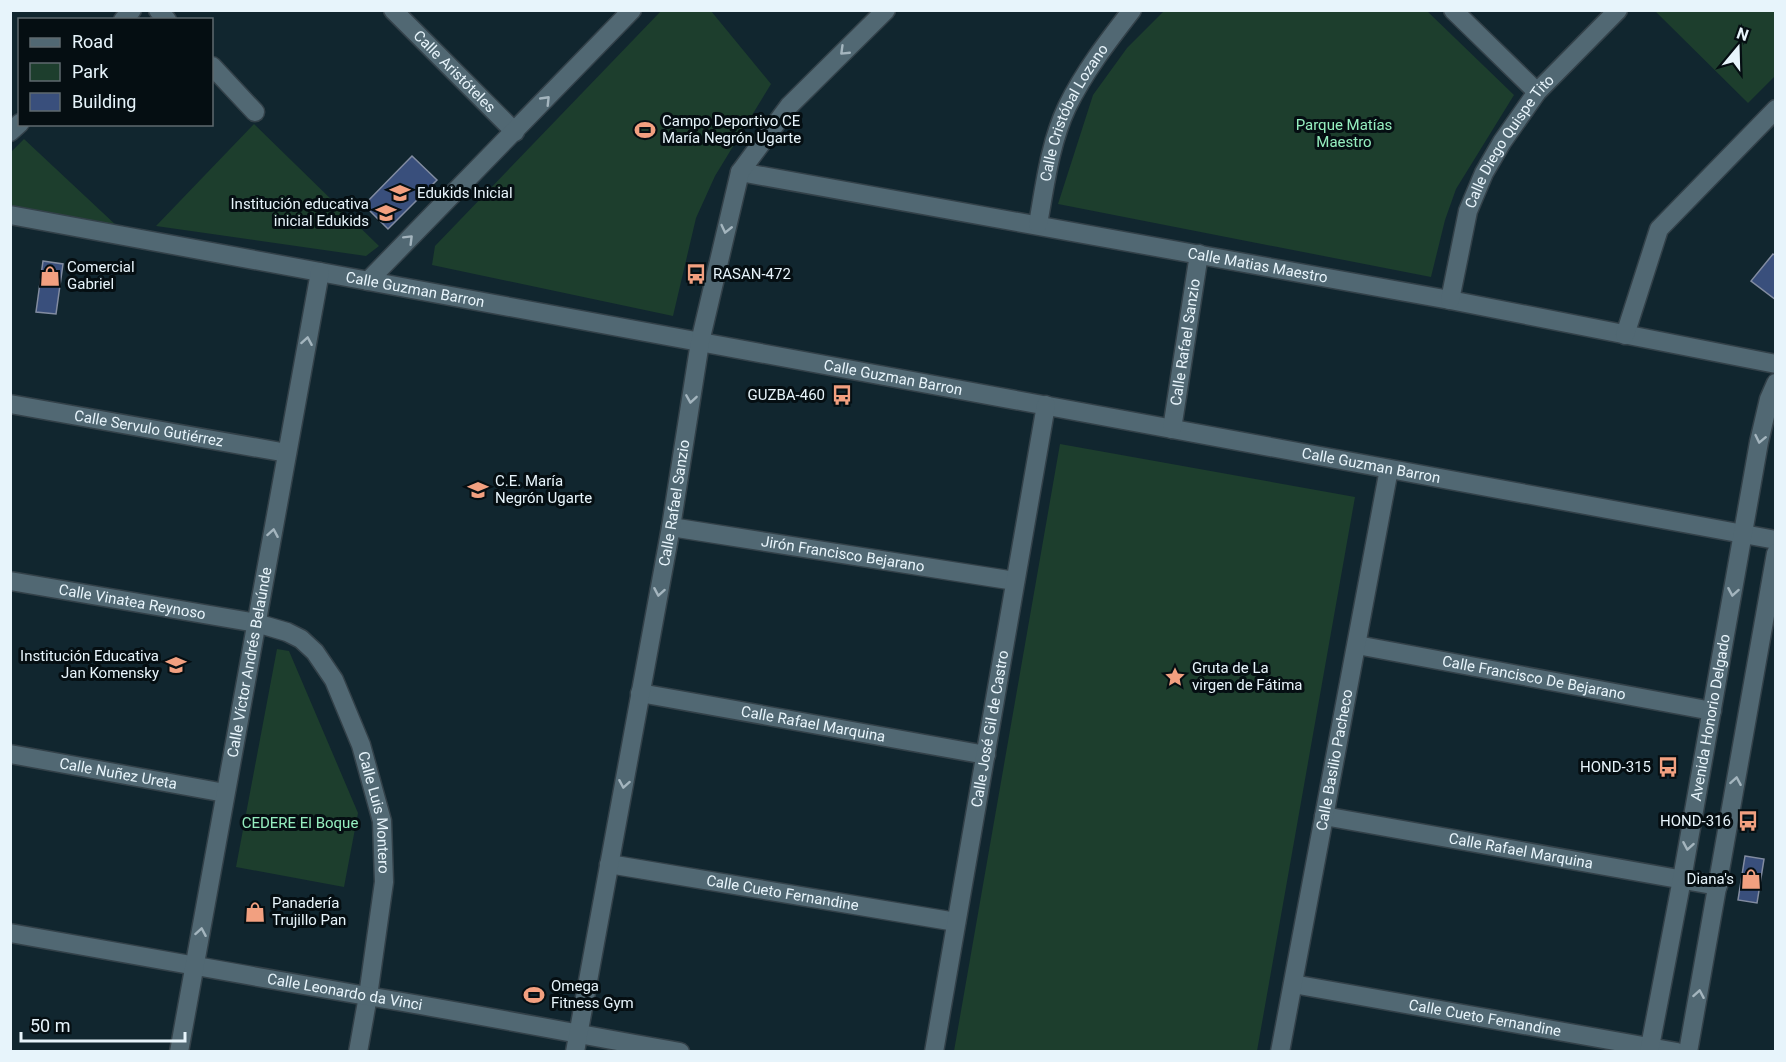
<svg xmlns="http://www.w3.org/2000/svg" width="1786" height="1062" font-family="Roboto,sans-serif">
	<rect width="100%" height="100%" fill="#11262f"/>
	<path fill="#1d3e2d" d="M661,11H711L771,84L715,176L696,218L673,316L432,265L435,246Z
		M1164,11H1427L1514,95L1456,189L1445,220L1431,277L1058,204L1093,95L1127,48Z
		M1655,11H1775V76L1748,103Z
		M254,124L379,246L366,256L156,226Z
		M24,139L118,227L11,209L10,153Z
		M1060,444L1355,497L1257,1051H954Z
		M277,649L289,651L358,813L344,887L236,867Z"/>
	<path fill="#394f7c" stroke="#828ca1" stroke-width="1.5" d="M412,156L437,180L388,229L364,205Z
		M1773,254L1776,256V300L1751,281Z
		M43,261L63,264L56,314L36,312Z
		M1745,856L1764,859L1757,903L1738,900Z"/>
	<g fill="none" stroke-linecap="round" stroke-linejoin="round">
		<g stroke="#334149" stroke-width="21">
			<g id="minor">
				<path d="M158,10L167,20"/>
				<path id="s1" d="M393,10L515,132"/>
				<path d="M1453,10L1537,92"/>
				<path d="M123,20L132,10"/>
				<path d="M212,66L255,112"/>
				<path d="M10,132L20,123"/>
				<path id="s2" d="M740,172L1450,300L1776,364"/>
				<path id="s3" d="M10,215L1776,540"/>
				<path id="s4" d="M1038,224C1045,185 1050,143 1067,107C1084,72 1108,41 1132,10"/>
				<path d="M368,281L632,10"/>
				<path id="s5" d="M1450,300L1468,211L1484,173L1502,142L1537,92L1618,10"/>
				<path d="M1625,335L1659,229L1776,109"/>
				<path id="s6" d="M10,404L287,453"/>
				<path id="s7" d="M1172,429L1199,254"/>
				<path id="s8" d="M671,527L1015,581"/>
				<path id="s9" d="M10,581L256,623L287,632L301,639L315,652L334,680L361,745L382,821L384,882L368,996L358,1052"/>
				<path id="s10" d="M1357,645L1712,711"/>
				<path id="s11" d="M640,693L986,755"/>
				<path id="s12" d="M10,754L225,793"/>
				<path id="s13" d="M1324,816L1718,886"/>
				<path id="s14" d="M609,864L956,922"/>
				<path id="s15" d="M10,933C129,955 248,975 367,996C472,1013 575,1034 680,1052"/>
				<path id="s16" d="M1293,984L1677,1052"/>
				<path id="s17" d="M179,1052L320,272"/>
				<path id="s18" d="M575,1052L671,527L700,342L740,172L789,106L886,10"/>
				<path id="s19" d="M934,1052L1046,405"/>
				<path id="s20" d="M1280,1052L1389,469"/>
				<path id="s21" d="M1649,1052L1682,879L1759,442L1769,399L1776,383"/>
				<path d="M1688,1052L1776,553"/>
			</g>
		</g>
		<use href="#minor" stroke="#516873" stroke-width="18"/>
	</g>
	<defs><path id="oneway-chevron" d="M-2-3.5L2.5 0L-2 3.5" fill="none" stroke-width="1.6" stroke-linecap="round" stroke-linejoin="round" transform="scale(1.5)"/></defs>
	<g stroke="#a4b5be">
		<use href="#oneway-chevron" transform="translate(844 51) rotate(136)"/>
		<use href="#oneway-chevron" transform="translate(546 100) rotate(-46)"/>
		<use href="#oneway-chevron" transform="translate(726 229) rotate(103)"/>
		<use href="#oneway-chevron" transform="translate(409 239) rotate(-45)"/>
		<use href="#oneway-chevron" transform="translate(307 341) rotate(-80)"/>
		<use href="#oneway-chevron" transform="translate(691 399) rotate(99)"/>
		<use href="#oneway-chevron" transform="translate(1760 439) rotate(102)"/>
		<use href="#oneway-chevron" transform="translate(273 533) rotate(-80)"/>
		<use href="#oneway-chevron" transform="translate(659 592) rotate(100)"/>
		<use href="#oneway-chevron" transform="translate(1733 592) rotate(100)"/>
		<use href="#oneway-chevron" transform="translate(1736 781) rotate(-80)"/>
		<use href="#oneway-chevron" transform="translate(624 784) rotate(100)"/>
		<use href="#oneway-chevron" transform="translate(1688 846) rotate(100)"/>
		<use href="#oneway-chevron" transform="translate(201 932) rotate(-80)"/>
		<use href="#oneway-chevron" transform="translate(1699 994) rotate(-80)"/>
	</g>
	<defs>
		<g id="stadium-bare" transform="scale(1.62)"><path d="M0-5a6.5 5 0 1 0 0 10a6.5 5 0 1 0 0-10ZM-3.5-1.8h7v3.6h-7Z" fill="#f2a080" stroke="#050e12" stroke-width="2.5" paint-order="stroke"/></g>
		<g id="school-bare" transform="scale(1.62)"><path d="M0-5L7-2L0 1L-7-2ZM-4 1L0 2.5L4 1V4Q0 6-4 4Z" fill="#f2a080" stroke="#050e12" stroke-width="2.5" paint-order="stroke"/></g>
		<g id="bus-bare" transform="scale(1.62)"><path d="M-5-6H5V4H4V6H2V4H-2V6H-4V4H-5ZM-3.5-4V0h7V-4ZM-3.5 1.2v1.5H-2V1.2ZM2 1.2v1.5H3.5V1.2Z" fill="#f2a080" stroke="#050e12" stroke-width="2.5" paint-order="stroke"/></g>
		<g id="shop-bare" transform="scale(1.62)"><path d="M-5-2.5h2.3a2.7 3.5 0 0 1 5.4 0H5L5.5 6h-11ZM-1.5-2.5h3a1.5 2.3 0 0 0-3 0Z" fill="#f2a080" stroke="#050e12" stroke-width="2.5" paint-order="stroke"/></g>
		<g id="sight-bare" transform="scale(1.62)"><path d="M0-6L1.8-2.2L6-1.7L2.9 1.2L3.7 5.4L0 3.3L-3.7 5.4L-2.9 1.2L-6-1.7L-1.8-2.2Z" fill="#f2a080" stroke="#050e12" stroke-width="2.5" paint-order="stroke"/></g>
	</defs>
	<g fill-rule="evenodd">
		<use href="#stadium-bare" x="645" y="130"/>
		<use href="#school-bare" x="400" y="193"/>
		<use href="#school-bare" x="386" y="213"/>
		<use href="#bus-bare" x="696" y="274"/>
		<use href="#shop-bare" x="50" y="276"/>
		<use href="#bus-bare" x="842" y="395"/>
		<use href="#school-bare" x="478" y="490"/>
		<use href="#school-bare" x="176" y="665"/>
		<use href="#sight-bare" x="1175" y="677"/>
		<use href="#bus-bare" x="1668" y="767"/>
		<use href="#bus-bare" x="1748" y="821"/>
		<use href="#shop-bare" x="1751" y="879"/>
		<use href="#shop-bare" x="255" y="912"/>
		<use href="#stadium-bare" x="534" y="995"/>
	</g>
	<g text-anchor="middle" stroke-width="6" stroke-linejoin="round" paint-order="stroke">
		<g font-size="15" fill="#e7f4fb" stroke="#050e12">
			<text dy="5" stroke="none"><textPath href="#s1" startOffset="87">Calle Aristóteles</textPath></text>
			<text dy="5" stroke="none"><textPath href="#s4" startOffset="118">Calle Cristóbal Lozano</textPath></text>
			<text dy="5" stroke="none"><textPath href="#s5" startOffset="172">Calle Diego Quispe Tito</textPath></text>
			<text dy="5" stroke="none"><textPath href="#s2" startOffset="526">Calle Matias Maestro</textPath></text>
			<text dy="5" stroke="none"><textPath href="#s3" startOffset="412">Calle Guzman Barron</textPath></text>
			<text dy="5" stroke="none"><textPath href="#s7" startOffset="88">Calle Rafael Sanzio</textPath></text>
			<text dy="5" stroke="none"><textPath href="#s3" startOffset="898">Calle Guzman Barron</textPath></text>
			<text dy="5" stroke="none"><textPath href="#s6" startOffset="141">Calle Servulo Gutiérrez</textPath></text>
			<text dy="5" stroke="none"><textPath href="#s3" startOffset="1384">Calle Guzman Barron</textPath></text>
			<text dy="5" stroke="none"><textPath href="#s18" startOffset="558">Calle Rafael Sanzio</textPath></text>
			<text dy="5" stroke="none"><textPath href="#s8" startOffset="174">Jirón Francisco Bejarano</textPath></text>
			<text dy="5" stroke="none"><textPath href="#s9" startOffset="124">Calle Vinatea Reynoso</textPath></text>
			<text dy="5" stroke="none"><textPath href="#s17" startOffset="396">Calle Víctor Andrés Belaúnde</textPath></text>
			<text dy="5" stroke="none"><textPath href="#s10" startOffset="180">Calle Francisco De Bejarano</textPath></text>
			<text dy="5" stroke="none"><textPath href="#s21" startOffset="340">Avenida Honorio Delgado</textPath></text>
			<text dy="5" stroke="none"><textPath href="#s11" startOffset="176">Calle Rafael Marquina</textPath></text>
			<text dy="5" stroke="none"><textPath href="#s19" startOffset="328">Calle José Gil de Castro</textPath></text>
			<text dy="5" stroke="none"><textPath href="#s20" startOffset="297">Calle Basilio Pacheco</textPath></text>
			<text dy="5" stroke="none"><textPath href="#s12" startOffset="110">Calle Nuñez Ureta</textPath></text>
			<text dy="5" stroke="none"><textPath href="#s9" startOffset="490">Calle Luis Montero</textPath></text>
			<text dy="5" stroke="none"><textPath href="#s13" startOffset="200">Calle Rafael Marquina</textPath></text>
			<text dy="5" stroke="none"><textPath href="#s14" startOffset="176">Calle Cueto Fernandine</textPath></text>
			<text dy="5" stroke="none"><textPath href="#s15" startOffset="340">Calle Leonardo da Vinci</textPath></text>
			<text dy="5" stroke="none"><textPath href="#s16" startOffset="195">Calle Cueto Fernandine</textPath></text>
		</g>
		<g font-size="15" fill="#e7f4fb" stroke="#050e12" text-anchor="start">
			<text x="662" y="126">Campo Deportivo CE<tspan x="662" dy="17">María Negrón Ugarte</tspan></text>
			<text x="417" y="198">Edukids Inicial</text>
			<text x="369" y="209" text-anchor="end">Institución educativa<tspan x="369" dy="17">inicial Edukids</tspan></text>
			<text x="67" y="272">Comercial<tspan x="67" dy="17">Gabriel</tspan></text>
			<text x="713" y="279">RASAN-472</text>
			<text x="825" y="400" text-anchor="end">GUZBA-460</text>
			<text x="495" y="486">C.E. María<tspan x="495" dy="17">Negrón Ugarte</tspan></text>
			<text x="159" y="661" text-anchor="end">Institución Educativa<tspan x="159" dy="17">Jan Komensky</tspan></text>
			<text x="1192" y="673">Gruta de La<tspan x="1192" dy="17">virgen de Fátima</tspan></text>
			<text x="1651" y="772" text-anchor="end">HOND-315</text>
			<text x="1731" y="826" text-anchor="end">HOND-316</text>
			<text x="1734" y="884" text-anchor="end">Diana's</text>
			<text x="272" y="908">Panadería<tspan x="272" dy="17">Trujillo Pan</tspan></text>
			<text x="551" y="991">Omega<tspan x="551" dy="17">Fitness Gym</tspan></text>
		</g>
		<g font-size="15" fill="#95eebf" stroke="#050e12">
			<text x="1344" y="130">Parque Matías<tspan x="1344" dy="17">Maestro</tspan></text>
			<text x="300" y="828">CEDERE El Boque</text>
		</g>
	</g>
	<rect width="1786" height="1062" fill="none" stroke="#e7f4fb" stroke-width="24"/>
	<rect x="18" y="18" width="195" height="108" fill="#050e12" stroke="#5f6a6f" stroke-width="1.5"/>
	<rect x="30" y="38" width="30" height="9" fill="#516873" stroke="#5f6a6f" stroke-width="1.5"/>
	<text x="72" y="48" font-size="18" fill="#e7f4fb">Road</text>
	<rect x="30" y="63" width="30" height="18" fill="#1d3e2d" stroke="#5f6a6f" stroke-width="1.5"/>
	<text x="72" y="78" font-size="18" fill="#e7f4fb">Park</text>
	<rect x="30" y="93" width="30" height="18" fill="#394f7c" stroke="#5f6a6f" stroke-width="1.5"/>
	<text x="72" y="108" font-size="18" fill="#e7f4fb">Building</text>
	<g transform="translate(1738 48) rotate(19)" stroke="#050e12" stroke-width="4.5" paint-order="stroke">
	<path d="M0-4.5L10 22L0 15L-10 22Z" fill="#e7f4fb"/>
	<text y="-9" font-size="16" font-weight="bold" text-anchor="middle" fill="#e7f4fb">N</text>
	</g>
	<path d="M21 1032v9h164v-9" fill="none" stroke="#e7f4fb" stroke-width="3"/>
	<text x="30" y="1032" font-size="18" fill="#e7f4fb" stroke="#050e12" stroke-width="4.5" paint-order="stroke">50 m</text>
</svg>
